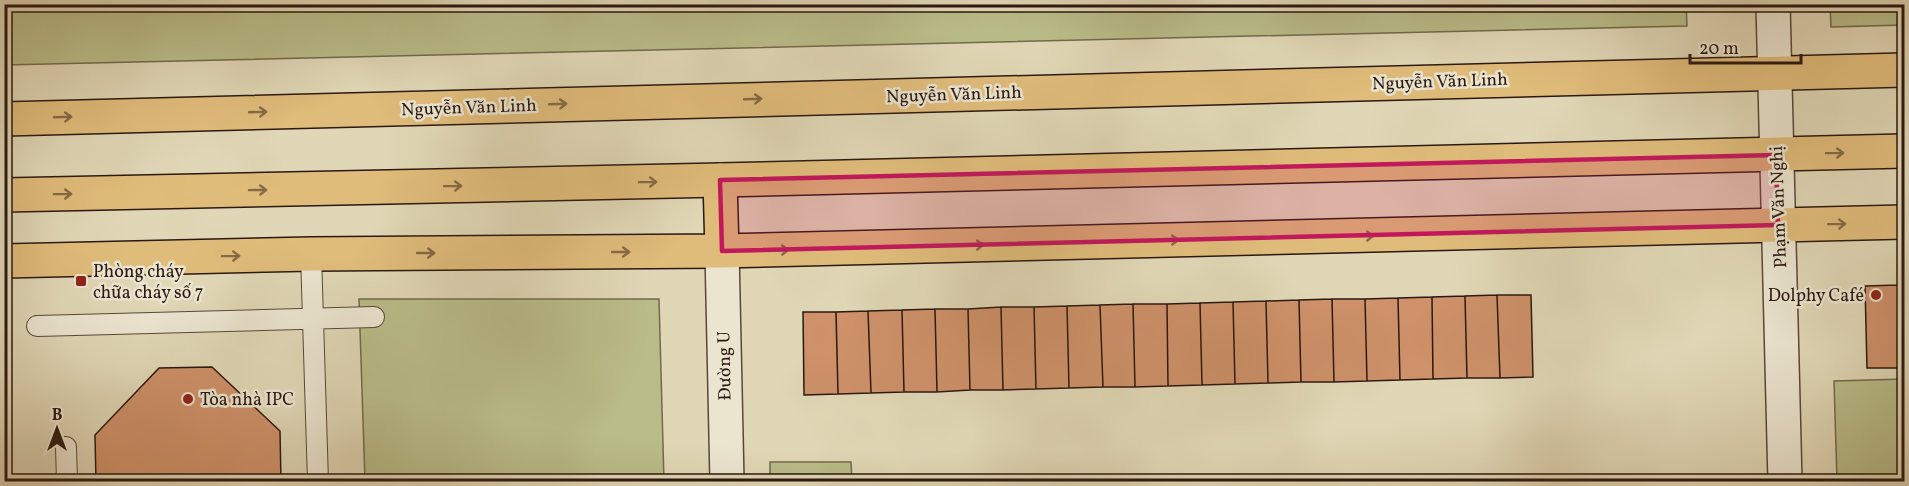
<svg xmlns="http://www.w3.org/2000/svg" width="1909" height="486" font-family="Vollkorn,serif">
	<rect width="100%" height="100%" fill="#e0d7b6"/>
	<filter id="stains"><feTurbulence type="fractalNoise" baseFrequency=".00333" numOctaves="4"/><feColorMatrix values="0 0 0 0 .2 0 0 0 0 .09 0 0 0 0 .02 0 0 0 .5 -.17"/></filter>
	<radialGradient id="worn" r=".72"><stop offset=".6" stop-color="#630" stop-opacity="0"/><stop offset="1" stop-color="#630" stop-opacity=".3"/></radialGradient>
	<path fill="#b9bc89" stroke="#726a4d" stroke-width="1.5" d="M1686,4L1687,26L4,65L5,4Z
		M1830,5H1904V25L1831,27Z
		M359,299H659L664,481H365Z
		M1904,379V481H1837L1834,381Z
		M770,462H851L852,481H770Z"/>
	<path fill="#ce916a" stroke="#2b1811" stroke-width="1.5" d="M1898,285H1904V368H1900Z
		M1898,285L1900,368H1867L1865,286Z
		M1497,295H1531L1533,377L1500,378Z
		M1497,295L1500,378H1467L1465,296Z
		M1465,296L1467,378L1433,379L1432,297Z
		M1432,297L1433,379L1400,380L1398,298Z
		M1398,298L1400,380L1367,381L1365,299Z
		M1332,299H1365L1367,381L1334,382Z
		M1332,299L1334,382H1301L1299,300Z
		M1299,300L1301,382L1268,383L1266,301Z
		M1266,301L1268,383L1235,384L1233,302Z
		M1233,302L1235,384L1202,385L1200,303Z
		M1200,303L1202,385L1168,386L1167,304Z
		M1133,304H1167L1168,386L1135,387Z
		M1133,304L1135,387H1103L1100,305Z
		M1100,305L1103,387L1069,388L1067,306Z
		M1067,306L1069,388L1036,389L1034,307Z
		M1001,307H1034L1036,389L1003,390Z
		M1001,307L1003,390H970L968,309Z
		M935,309H968L970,390L937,392Z
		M935,309L937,392H904L902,310Z
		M902,310L904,392L871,393L868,311Z
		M868,311L871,393L838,394L836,312Z
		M803,312H836L838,394L804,395Z
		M212,367L280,431L281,482H96L95,435L159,368Z"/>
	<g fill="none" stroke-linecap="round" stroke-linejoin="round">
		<g stroke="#58483a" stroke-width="22">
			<path id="service" d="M311,254L318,482
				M37,326L374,317
				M66,447L67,482"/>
		</g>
		<g stroke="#58483a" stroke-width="36">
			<path id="minor" d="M1773,4L1785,482
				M722,251L727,482"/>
		</g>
		<g stroke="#2b1811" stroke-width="36">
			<path id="primary" d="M720,180L722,251
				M4,261L311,254L722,251L1904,222"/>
		</g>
		<g stroke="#2b1811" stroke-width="36">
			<path id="trunk" d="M4,119L1904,70
				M4,195L720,180L1904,151"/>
		</g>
		<use href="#service" stroke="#ebe5d0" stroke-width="20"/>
		<use href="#minor" stroke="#ebe5d0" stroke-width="33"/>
		<use href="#primary" stroke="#e0bc7b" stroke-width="33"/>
		<use href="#trunk" stroke="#e0bc7b" stroke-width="33"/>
	</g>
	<defs><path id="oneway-shaft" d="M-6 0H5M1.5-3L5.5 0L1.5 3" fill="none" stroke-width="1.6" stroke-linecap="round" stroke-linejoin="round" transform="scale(1.5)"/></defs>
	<g stroke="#866a46">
		<use href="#oneway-shaft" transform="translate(753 99) rotate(-2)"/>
		<use href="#oneway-shaft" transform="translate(558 104) rotate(-2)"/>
		<use href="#oneway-shaft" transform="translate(258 112) rotate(-2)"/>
		<use href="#oneway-shaft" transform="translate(63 117) rotate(-2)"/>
		<use href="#oneway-shaft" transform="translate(1835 153) rotate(-1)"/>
		<use href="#oneway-shaft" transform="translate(648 182) rotate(-1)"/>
		<use href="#oneway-shaft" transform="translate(453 186) rotate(-1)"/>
		<use href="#oneway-shaft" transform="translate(258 190) rotate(-1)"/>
		<use href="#oneway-shaft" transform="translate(63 194) rotate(-1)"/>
		<use href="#oneway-shaft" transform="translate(1837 224) rotate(-1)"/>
		<use href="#oneway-shaft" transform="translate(1365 236) rotate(-1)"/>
		<use href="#oneway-shaft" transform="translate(1170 240) rotate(-1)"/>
		<use href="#oneway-shaft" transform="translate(975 245) rotate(-1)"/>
		<use href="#oneway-shaft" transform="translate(780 250) rotate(-1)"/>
		<use href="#oneway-shaft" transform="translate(621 252)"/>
		<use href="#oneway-shaft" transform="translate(426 253)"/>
		<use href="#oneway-shaft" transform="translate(231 256) rotate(-1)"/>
	</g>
	<path fill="#c2185b" fill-opacity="0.2" stroke="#c2185b" stroke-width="4.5" stroke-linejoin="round" d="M1776,155L1778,225L722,251L720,180Z"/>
	<g fill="#8f2418" stroke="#ebe5d0" stroke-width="2">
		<rect x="75" y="275" width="12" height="12" rx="3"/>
		<circle cx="1876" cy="295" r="6"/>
		<circle cx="188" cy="399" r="6"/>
	</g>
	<g text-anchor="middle" stroke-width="5" stroke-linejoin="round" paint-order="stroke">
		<g font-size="18" fill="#2b1811" stroke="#ebe5d0">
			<text transform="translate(1440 81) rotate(-2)" y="6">Nguyễn Văn Linh</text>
			<text transform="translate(954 94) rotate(-2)" y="6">Nguyễn Văn Linh</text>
			<text transform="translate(469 107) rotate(-2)" y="6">Nguyễn Văn Linh</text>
			<text transform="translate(1778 207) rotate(-92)" y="6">Phạm Văn Nghị</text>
			<text transform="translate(724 366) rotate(-91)" y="6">Đường U</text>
		</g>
		<g font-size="18" fill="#2b1811" stroke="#ebe5d0" text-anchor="start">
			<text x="93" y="277">Phòng cháy<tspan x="93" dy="21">chữa cháy số 7</tspan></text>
			<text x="1864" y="301" text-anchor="end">Dolphy Café</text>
			<text x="200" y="405">Tòa nhà IPC</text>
		</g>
	</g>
	<rect width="1909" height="486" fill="none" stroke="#e0d7b6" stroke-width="24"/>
	<rect x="6" y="6" width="1897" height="474" fill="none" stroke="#2b1811" stroke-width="3"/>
	<rect x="12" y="12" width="1885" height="462" fill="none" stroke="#2b1811" stroke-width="1.5"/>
	<g transform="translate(57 429)" stroke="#ebe5d0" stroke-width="4.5" paint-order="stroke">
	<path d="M0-4.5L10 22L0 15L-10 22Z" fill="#2b1811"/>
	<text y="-9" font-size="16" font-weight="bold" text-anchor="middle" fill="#2b1811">B</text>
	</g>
	<path d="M1690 54v9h111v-9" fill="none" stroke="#2b1811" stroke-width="3"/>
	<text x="1699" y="54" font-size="18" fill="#2b1811" stroke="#ebe5d0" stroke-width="4.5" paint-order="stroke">20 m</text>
	<rect width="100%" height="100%" filter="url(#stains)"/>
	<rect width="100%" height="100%" fill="url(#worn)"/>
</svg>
